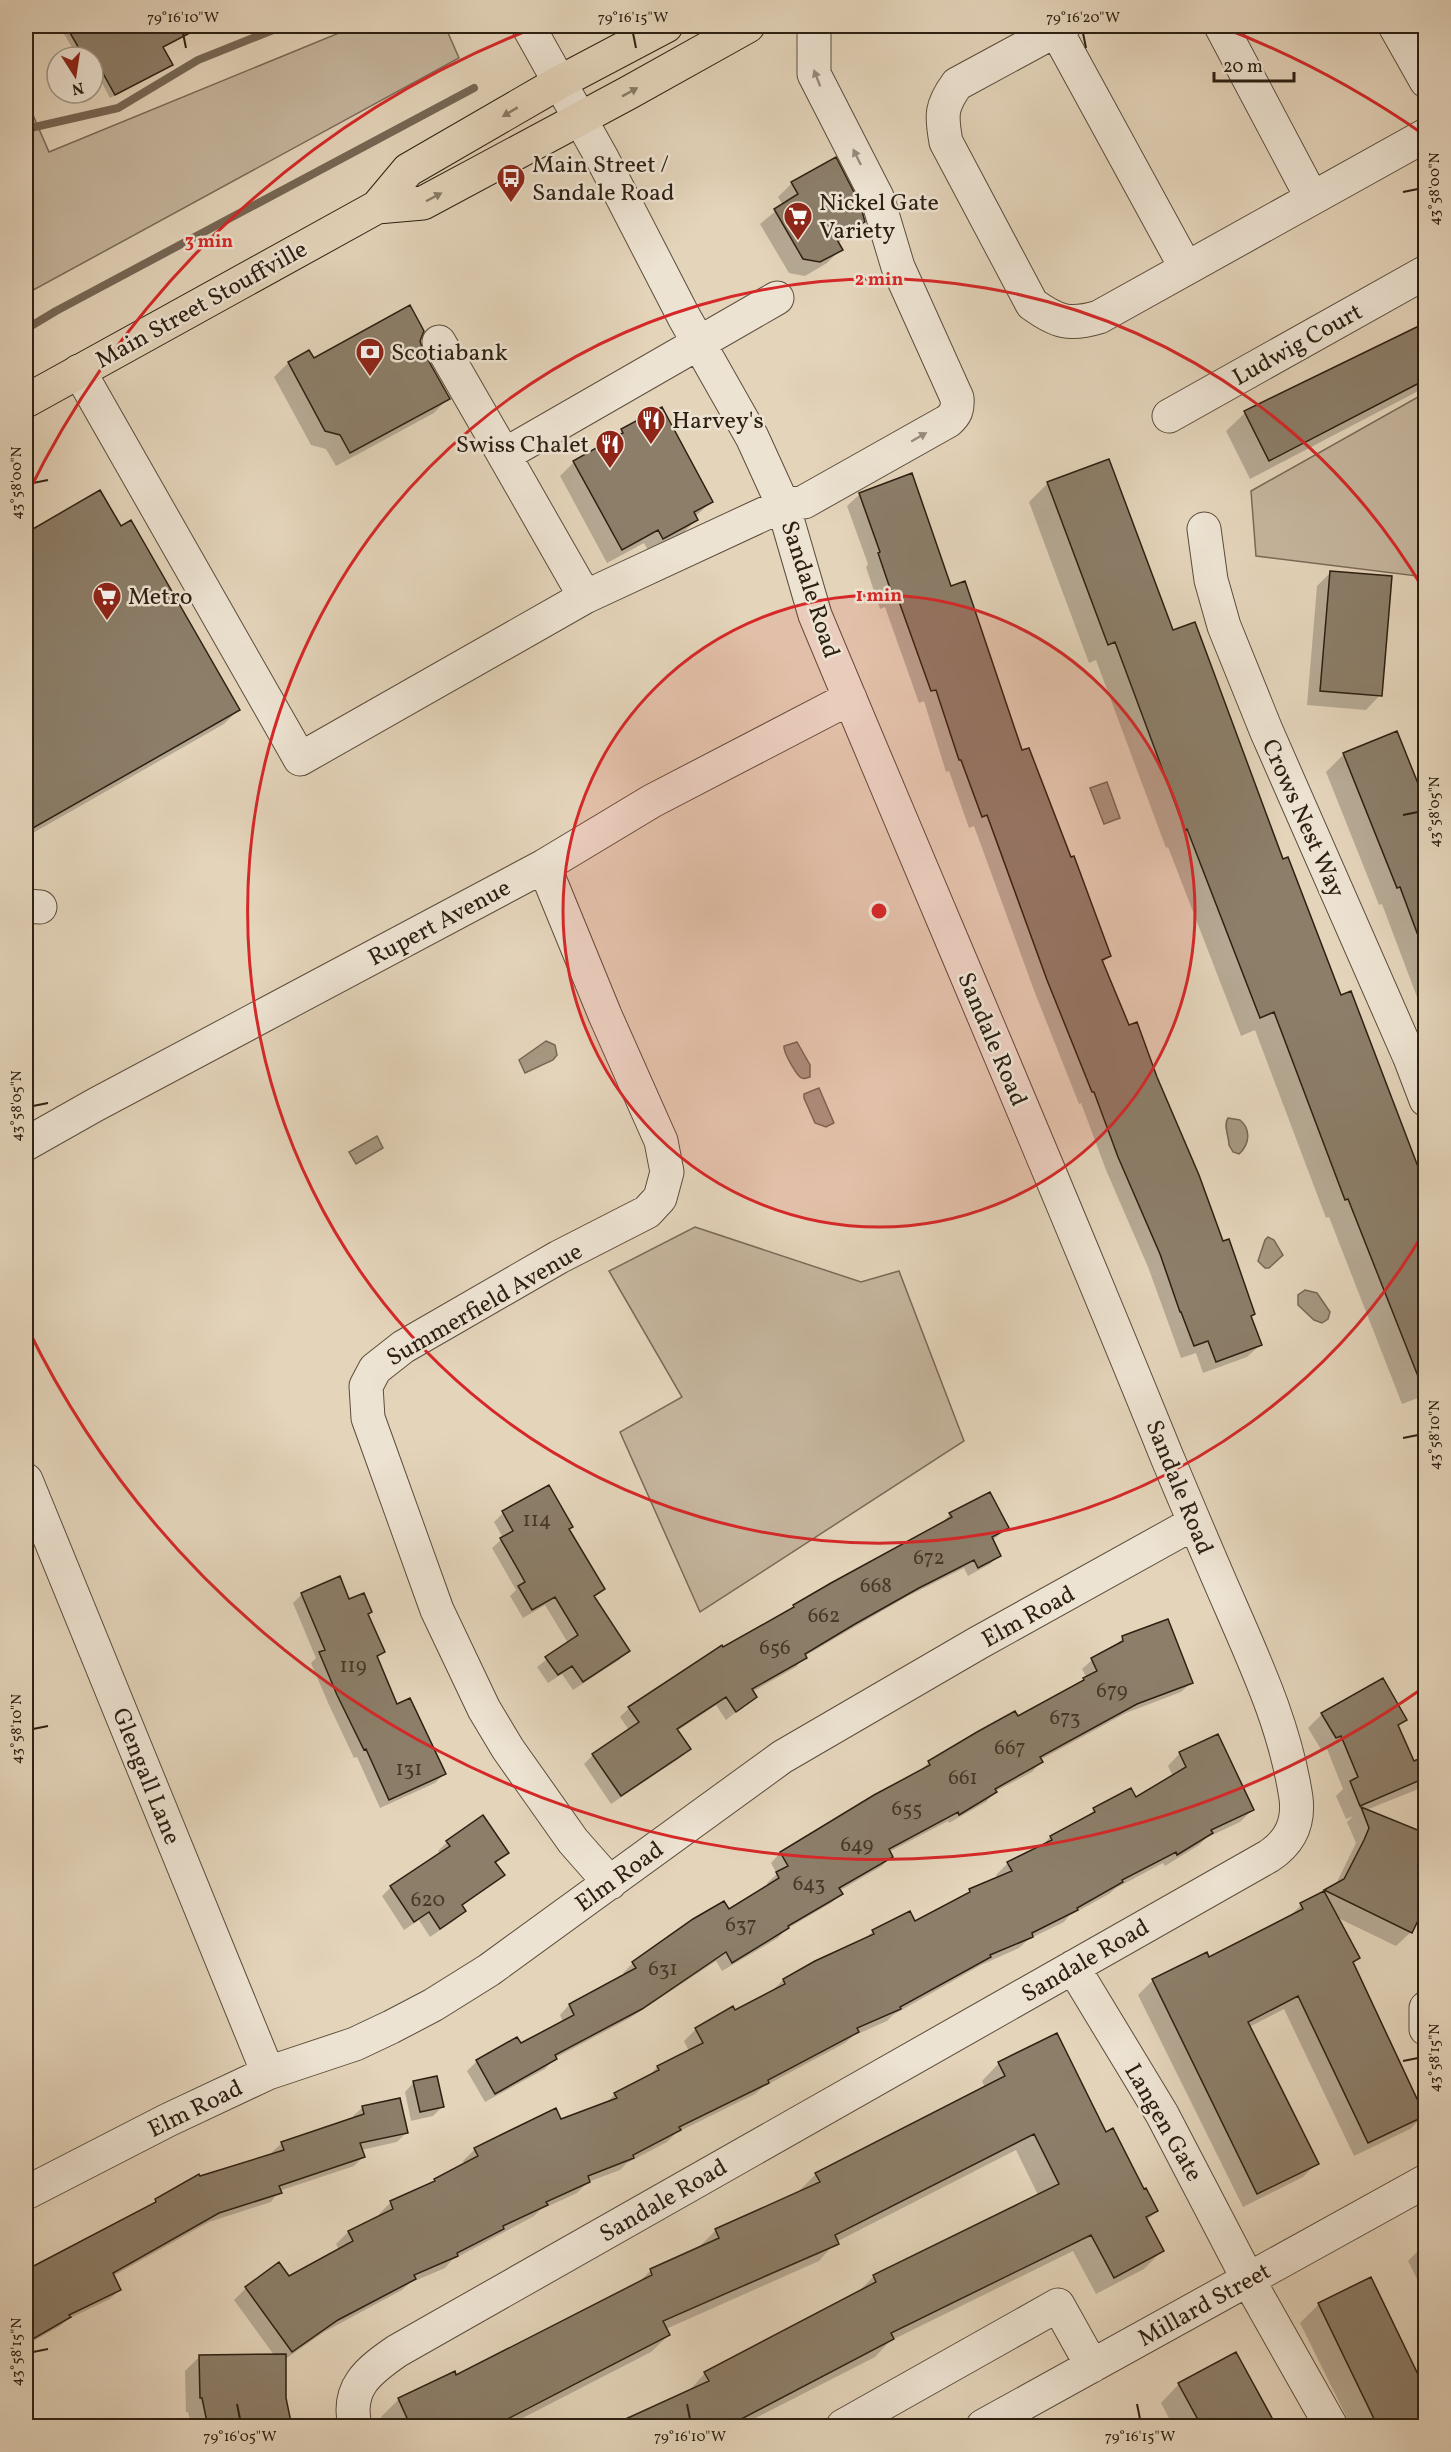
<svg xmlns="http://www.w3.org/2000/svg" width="1451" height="2452" font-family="Vollkorn,serif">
	<rect width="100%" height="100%" fill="#e4d4ba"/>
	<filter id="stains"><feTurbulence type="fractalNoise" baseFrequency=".00333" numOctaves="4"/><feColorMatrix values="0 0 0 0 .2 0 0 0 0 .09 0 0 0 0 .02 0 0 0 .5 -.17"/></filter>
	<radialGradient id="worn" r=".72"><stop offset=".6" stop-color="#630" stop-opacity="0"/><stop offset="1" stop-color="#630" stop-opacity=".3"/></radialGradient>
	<path fill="#c5b59d" stroke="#796a58" stroke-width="1.5" d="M356,26H445L459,58L26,294V99L49,152Z
		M1425,393V577L1256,556L1251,491Z
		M695,1227L861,1282L899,1271L964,1441L700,1612L620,1432L682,1397L609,1271Z"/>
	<path fill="#a69781" stroke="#766755" stroke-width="1.5" d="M1107,782L1120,818L1104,824L1090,788Z
		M546,1041L555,1045L557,1055L553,1060L525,1073L519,1060Z
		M797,1042L810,1065V1077C806,1078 804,1080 800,1077C795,1072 783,1052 784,1046Z
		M819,1088L834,1123L826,1127L815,1123L804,1098V1094Z
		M1228,1118L1240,1120C1251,1129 1250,1144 1239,1154L1233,1152L1229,1145C1229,1137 1223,1125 1228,1118Z
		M377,1136L383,1148L356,1164L349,1152Z
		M1268,1237L1274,1240L1283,1255L1269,1268H1265L1258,1261L1265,1240Z
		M1305,1290L1317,1293L1330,1312L1328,1319L1322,1323L1314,1320L1298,1305V1295Z"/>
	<path fill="#0003" d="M59,26H204L162,48L171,64L167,68L110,98L93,66V57H78Z
		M792,183L863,222L849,236L837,243L841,249L827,263L805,276L789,273L760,224L783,205L778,197Z
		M1426,325V387L1250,479L1226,431L1245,413Z
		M419,341L421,352L448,398L434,413L336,466L326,449L311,445L274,377L288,363L309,352L313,360Z
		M622,431L712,501L695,517L696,520L682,534L649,552L644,543L607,563L560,476L574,462L611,442Z
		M1048,483L1172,632L1282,861L1340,997L1350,993L1426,1196V1395L1402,1404L1329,1217L1326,1218L1255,1030L1241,1036L1168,847L1166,848L1096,660L1089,663L1029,502Z
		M100,492L238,710L224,724L26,837V534Z
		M860,494L950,588L1110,956L1102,963L1253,1314L1250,1317L1260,1345L1247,1357L1203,1373L1196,1353L1181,1358L1148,1267L1106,1170L1081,1103L1079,1104L1035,993L974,826L969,828L949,771L946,772L924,701L919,703L885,607L880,609L866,567L868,564L847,506Z
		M1331,572L1380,695L1366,710L1307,705L1317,586Z
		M1396,733L1426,805V1021L1382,904L1379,905L1326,772L1344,754Z
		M503,1513L567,1530L603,1589L593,1598L628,1650L619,1660L573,1690L562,1674L548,1683L537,1667L568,1643L545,1605L523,1618L510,1596L516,1590L492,1548L503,1538L494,1522Z
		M950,1514L1007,1528L992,1541L999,1555L990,1564L968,1576L964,1568L908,1596L844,1633L805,1656L796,1667L752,1692L755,1697L726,1720L716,1705L677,1731L689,1749L680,1758L611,1804L584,1764L593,1755L629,1730L620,1717L629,1708L670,1679L671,1680L832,1585L941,1524Z
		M302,1594L348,1601L367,1615L383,1652L376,1659L396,1706L444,1774L435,1783L380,1808L357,1757L354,1758L329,1705L311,1663L316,1658L293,1603Z
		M1123,1638L1191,1683L1181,1692L1126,1713L1040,1760L1041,1762L1032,1772L996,1791L986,1802L949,1823L948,1821L889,1852L891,1856L882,1866L839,1891L841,1894L831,1903L785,1930L778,1938L722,1971L716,1961L630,2018L555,2058L545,2069L485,2102L467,2071L477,2061L521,2045L563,2022L560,2015L569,2005L625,1975L623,1973L633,1963L769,1886L767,1883L777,1874L771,1863L780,1853L918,1773L929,1762L1078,1685L1087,1678L1082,1669L1092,1660L1113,1648Z
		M1322,1714L1405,1719L1398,1727L1413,1763L1423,1758L1426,1765V1780L1416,1790L1366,1810L1426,1835V1900L1411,1932L1396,1946L1336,1917L1358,1958L1352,1964L1424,2115L1410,2129L1354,2156L1284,2009L1249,2027L1317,2163L1303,2177L1243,2207L1138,1995L1152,1981L1206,1954L1208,1959L1287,1919L1301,1905L1335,1886L1356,1843L1347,1822L1353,1816L1346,1819L1336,1796L1343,1789L1327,1749L1322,1751L1308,1728Z
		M1180,1753L1252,1810L1240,1822L1206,1838L1199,1845L1165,1866L1163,1863L1116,1888L1109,1894L1069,1916L1064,1922L1029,1939L1019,1948L981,1965L893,2015L887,2021L853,2036L845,2043L763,2087L755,2094L676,2133L667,2142L627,2163L620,2170L588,2182L577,2193L540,2210L534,2216L452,2260L445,2268L410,2283L402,2290L324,2332L284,2360L285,2398L290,2426H191L188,2412H186L185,2371L200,2356L274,2355L234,2300L246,2288L289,2278L339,2250L336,2244L348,2232L380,2217L379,2214L391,2202L432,2184L465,2165L463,2161L475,2149L604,2105L615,2094L647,2078L657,2067L689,2051L684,2041L696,2029L771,1992L783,1980L864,1940L873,1931L914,1923L964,1897L970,1891L998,1879L996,1875L1008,1863L1041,1847L1050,1837L1085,1819L1094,1810L1135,1799L1173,1776L1168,1766Z
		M447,1842L507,1852L495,1864L503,1875L461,1907L464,1911L455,1920L430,1937L419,1920L404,1930L382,1896L391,1887L441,1854L438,1851Z
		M999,2063L1105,2134L1157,2211L1146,2221L1162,2251L1144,2269L1096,2294L1073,2251L890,2341L875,2357L740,2426H612L688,2392L705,2373L856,2294L874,2276L1038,2195L1016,2150L836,2242L819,2261L666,2329L669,2335L651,2352L507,2426H385L381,2417L399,2399L456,2377L636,2285L651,2270L698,2248L716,2230L798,2192L816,2174L985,2088L982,2081Z
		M414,2082L442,2107L433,2116L411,2121L405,2092Z
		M363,2107L406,2133L397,2142L361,2150L363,2157L354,2166L279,2191L271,2202L209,2222L113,2276L120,2289L110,2299L66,2320L60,2326L26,2345V2272L200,2178L273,2155L272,2152L282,2143L354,2119L353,2116Z
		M1426,2243V2297L1408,2261Z
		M1370,2279L1426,2392V2426H1351L1300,2323L1319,2304Z
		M1179,2384L1275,2426H1173L1161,2403Z
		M1117,2418L1121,2426H1101Z"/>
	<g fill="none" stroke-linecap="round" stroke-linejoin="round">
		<path stroke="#766755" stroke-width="8" d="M26,129L118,108L198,60L283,26
			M26,329L56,311L474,88"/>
	</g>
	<path fill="#8c7e69" stroke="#2d2012" stroke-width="1.5" d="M66,26H203L163,47L173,65L115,95L94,57H84Z
		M836,157L860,204L865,222L836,238L843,250L820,262L803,259L774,209L798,194L791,182Z
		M410,305L424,331L420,341L423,351L450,399L350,453L340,435L325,431L288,362L309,350L314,358Z
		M1425,323V380L1269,461L1244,411Z
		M662,407L713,502L694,512L698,520L663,539L658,530L622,550L573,461L623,433L621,429Z
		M1109,459L1173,630L1195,622L1283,859L1288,857L1341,995L1351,991L1420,1172L1425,1192V1394L1348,1199L1345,1200L1274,1012L1260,1018L1187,829L1185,830L1115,642L1108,645L1047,482Z
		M912,473L951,586L965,581L1022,750L1029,748L1071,857L1074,856L1111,956L1102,960L1129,1025L1137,1022L1157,1077L1199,1175L1223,1241L1229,1239L1255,1314L1251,1316L1262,1345L1216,1362L1208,1341L1194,1346L1181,1312H1180L1160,1254L1118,1157L1094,1092H1092L1047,980L987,815L982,817L961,760H959L936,690L931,691L897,596L893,597L878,553L880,552L859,493Z
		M100,490L121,526L131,520L240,710L26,832V533Z
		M1330,571L1392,576L1382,696L1320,691Z
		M1397,731L1425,801V949H1423L1400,887L1397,888L1343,753Z
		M549,1485L573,1527L569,1529L605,1589L594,1596L630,1651L583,1682L572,1666L558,1675L545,1657L578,1635L555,1597L532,1610L518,1586L525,1582L500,1538L513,1531L502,1511Z
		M990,1492L1009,1528L992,1537L1001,1556L978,1568L974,1560L919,1588L855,1624L805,1654L807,1658L752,1689L757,1697L736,1712L726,1697L677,1729L691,1749L621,1796L592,1754L639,1722L628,1707L722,1645L723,1647L794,1607L793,1605L831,1583L952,1517L949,1513Z
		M340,1576L349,1599L364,1593L372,1612L368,1614L385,1652L377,1656L397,1704L410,1698L446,1774L389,1800L366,1749L364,1750L337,1695L319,1652L325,1650L301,1593Z
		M1168,1619L1193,1683L1137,1704L1040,1757L1043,1762L995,1789L997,1792L959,1815L958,1812L889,1849L893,1857L839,1888L843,1894L788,1926L789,1928L732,1963L726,1952L642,2009L555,2055L557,2059L495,2094L476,2060L517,2037L521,2043L574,2015L569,2004L636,1968L632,1962L693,1919L724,1901L729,1909L779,1878L776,1872L788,1866L780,1852L874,1795L930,1765L928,1761L977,1732L1015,1711L1018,1716L1084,1680L1083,1678L1097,1671L1091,1658L1123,1641L1122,1636Z
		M1383,1678L1407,1720L1398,1725L1414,1761L1425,1756V1778L1360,1806L1350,1781L1358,1777L1341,1736L1336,1738L1321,1713Z
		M1218,1734L1254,1810L1211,1830L1213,1833L1177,1855L1176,1852L1122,1880L1123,1882L1077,1908L1078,1910L1032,1933L1033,1937L990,1955L991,1957L900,2007L901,2009L857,2028L859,2032L768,2080L769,2083L679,2127L681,2130L633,2155L634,2158L588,2176L590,2182L546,2202L548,2205L503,2226L504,2229L457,2253L458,2256L414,2275L416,2279L338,2320L292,2352L245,2287L279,2262L289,2276L353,2241L348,2231L393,2209L390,2201L435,2181L434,2179L478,2156L474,2148L556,2108L561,2119L617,2098L614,2093L659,2070L657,2066L703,2043L695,2028L733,2006L735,2010L785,1984L783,1979L815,1961L874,1934L872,1930L910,1911L915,1921L970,1892L969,1889L1012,1871L1007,1862L1052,1840L1050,1836L1095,1812L1093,1808L1131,1788L1136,1797L1186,1767L1179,1752Z
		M1361,1807L1425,1833V1906L1412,1933L1324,1890L1344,1879L1364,1840L1369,1828Z
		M483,1815L509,1853L495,1862L505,1875L462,1905L466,1911L440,1929L429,1912L414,1922L390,1886L450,1846L446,1841Z
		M1324,1891L1360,1958L1353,1962L1425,2116L1368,2143L1298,1996L1248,2022L1319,2164L1257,2194L1152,1979L1207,1952L1209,1957L1303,1909L1300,1903Z
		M1057,2033L1106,2132L1113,2128L1144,2189L1146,2188L1158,2211L1146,2217L1164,2251L1114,2278L1091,2235L891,2333L894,2339L726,2427H608L709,2381L704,2372L876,2282L873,2275L1059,2184L1034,2134L835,2235L839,2244L663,2321L670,2335L492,2427H411L398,2398L455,2371L456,2375L652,2275L650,2269L719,2238L715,2229L820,2182L815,2173L1005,2076L998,2062Z
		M437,2076L444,2107L420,2112L413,2081Z
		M400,2098L408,2133L360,2143L365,2157L279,2186L282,2193L219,2213L113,2273L121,2290L69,2315L71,2317L26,2343V2270L156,2202L155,2199L199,2174L200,2176L284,2150L281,2142L364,2114L362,2106Z
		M1371,2277L1425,2389V2427H1378L1318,2303Z
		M1236,2352L1277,2427H1202L1178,2383Z
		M286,2354V2398L292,2427H208L202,2398H200L199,2355Z"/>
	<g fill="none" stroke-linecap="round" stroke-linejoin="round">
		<g stroke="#5b4d3c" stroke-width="35">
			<path id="minor" d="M1064,26L957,84C941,106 941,115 946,142L1032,304C1057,322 1069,326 1099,317L1426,135
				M1221,26L1312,198
				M1395,26L1426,81
				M1056,30L1186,268
				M439,342L504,455
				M79,371L300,759L585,597L504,455L777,298
				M1169,416L1426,272
				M1204,529L1211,580L1224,626L1266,730L1410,1058L1426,1100
				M585,597L783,505L804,502L948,421C956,414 958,409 957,398L898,267L877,197L814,74V26
				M544,866L605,1015L661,1141L667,1172L660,1198L647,1212L559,1257L403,1347L375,1369L366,1386L368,1418L437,1610L484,1709L508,1749L573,1841L610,1883
				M26,906L40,907
				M26,1144L95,1105L544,866L652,801L850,698
				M26,1480L268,2073
				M1073,1967L1162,2114L1249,2281L1331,2426
				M1426,2008V2029
				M26,2193L168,2120L268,2073L355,2044L391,2027L433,2005L489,1970L782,1757L978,1643L1194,1523
				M355,2426C346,2388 368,2371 397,2351L1269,1856C1290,1842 1299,1823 1296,1798C1286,1730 1258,1669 1231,1607C1209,1557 1188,1507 1167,1457C1053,1175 932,896 815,615L783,505L752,437L684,317L602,158L528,26
				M843,2426L1058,2305L1092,2366
				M983,2426L1426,2181"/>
		</g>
		<g stroke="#2d2012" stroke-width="35">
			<path id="major" d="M377,207L423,203L628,93L748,26
				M26,401L377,207L408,170L560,82L666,26"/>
		</g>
		<use href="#minor" stroke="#ede3d2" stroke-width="33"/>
		<use href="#major" stroke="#e4d4ba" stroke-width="33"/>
	</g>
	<defs><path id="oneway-solid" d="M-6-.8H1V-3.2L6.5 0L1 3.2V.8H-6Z" transform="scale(1.5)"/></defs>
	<g fill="#978b7c">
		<use href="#oneway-solid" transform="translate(817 78) rotate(-111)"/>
		<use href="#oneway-solid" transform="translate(857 157) rotate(-116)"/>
		<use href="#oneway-solid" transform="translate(919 437) rotate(-30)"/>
	</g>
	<g fill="#887a66">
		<use href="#oneway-solid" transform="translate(630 92) rotate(-29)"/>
		<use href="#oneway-solid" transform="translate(510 112) rotate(149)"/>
		<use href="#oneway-solid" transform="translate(434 197) rotate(-28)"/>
	</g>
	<path fill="none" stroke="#2d2012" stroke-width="2" d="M183,33L186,48M633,33L636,48M1083,33L1086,48M1403,192L1418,189M33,483L48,480M1403,815L1418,812M33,1106L48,1103M1403,1438L1418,1435M33,1729L48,1726M1403,2061L1418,2058M33,2352L48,2349M237,2404L240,2419M687,2404L690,2419M1137,2404L1140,2419"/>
	<circle cx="879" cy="911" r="316" fill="#d62828" fill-opacity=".12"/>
	<g fill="none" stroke="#d62828" stroke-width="3">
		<circle cx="879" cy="911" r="316"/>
		<path d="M1424 1232A632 632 0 1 1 1424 590"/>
		<path d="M1423 1688A948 948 0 0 1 27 1327M27 495A948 948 0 0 1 539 26M1219 26A948 948 0 0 1 1423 134"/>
	</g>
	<defs>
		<g id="bus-pin" transform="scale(1.5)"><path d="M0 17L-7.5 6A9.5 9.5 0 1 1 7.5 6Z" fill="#8f2418" stroke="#ede3d2"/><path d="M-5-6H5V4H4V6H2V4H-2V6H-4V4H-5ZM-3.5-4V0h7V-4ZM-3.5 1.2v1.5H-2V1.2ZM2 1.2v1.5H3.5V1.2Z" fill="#fff"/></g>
		<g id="supermarket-pin" transform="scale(1.5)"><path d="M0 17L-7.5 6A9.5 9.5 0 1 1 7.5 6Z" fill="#8f2418" stroke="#ede3d2"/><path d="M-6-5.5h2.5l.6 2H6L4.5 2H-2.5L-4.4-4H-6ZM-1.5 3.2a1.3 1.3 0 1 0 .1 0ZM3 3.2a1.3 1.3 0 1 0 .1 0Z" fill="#fff"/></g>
		<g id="bank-pin" transform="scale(1.5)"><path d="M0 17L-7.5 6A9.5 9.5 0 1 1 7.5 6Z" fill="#8f2418" stroke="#ede3d2"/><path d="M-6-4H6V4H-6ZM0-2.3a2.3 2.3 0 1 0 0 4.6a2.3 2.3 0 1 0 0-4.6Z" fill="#fff"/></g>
		<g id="restaurant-pin" transform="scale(1.5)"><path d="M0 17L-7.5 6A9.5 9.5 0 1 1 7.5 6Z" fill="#8f2418" stroke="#ede3d2"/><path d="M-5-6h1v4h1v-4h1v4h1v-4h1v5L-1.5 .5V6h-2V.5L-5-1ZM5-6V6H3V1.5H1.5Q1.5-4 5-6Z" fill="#fff"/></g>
	</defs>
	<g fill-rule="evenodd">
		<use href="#bus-pin" x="511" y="178"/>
		<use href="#supermarket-pin" x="798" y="216"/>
		<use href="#bank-pin" x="370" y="352"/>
		<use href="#restaurant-pin" x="651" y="420"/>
		<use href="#restaurant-pin" x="610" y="444"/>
		<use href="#supermarket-pin" x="107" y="596"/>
	</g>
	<g text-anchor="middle" stroke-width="5" stroke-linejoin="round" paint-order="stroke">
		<g font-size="21" fill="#453828">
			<text x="537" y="1526">114</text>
			<text x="929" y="1564">672</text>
			<text x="876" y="1592">668</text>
			<text x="824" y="1622">662</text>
			<text x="775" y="1654">656</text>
			<text x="353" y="1672">119</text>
			<text x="1112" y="1697">679</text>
			<text x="1065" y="1724">673</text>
			<text x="1010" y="1754">667</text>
			<text x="409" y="1775">131</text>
			<text x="963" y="1784">661</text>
			<text x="907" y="1815">655</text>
			<text x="857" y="1851">649</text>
			<text x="809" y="1890">643</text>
			<text x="428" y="1906">620</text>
			<text x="741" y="1931">637</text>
			<text x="663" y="1975">631</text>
		</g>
		<g font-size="24" fill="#2d2012" stroke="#ede3d2" text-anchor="start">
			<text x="532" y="172">Main Street /<tspan x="532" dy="28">Sandale Road</tspan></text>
			<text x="819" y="210">Nickel Gate<tspan x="819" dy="28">Variety</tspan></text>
			<text x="391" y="360">Scotiabank</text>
			<text x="672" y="428">Harvey's</text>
			<text x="589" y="452" text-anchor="end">Swiss Chalet</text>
			<text x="128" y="604">Metro</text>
		</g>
		<g font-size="24" fill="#2d2012" stroke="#ede3d2">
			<text transform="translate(201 304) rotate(-29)" y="8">Main Street Stouffville</text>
			<text transform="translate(1297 344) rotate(-29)" y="8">Ludwig Court</text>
			<text transform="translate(811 589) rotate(72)" y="8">Sandale Road</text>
			<text transform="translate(1304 818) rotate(66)" y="8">Crows Nest Way</text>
			<text transform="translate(439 922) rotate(-28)" y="8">Rupert Avenue</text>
			<text transform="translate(993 1039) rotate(67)" y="8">Sandale Road</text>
			<text transform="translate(484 1304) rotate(-30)" y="8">Summerfield Avenue</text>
			<text transform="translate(1180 1487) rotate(68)" y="8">Sandale Road</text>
			<text transform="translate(1028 1616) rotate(-29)" y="8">Elm Road</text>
			<text transform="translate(147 1776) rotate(68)" y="8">Glengall Lane</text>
			<text transform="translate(619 1876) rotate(-36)" y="8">Elm Road</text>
			<text transform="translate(1085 1960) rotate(-30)" y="8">Sandale Road</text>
			<text transform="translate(195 2108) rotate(-26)" y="8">Elm Road</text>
			<text transform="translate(1164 2122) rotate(60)" y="8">Langen Gate</text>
			<text transform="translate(663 2200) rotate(-30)" y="8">Sandale Road</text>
			<text transform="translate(1204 2304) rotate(-29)" y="8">Millard Street</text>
		</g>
	</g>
	<circle cx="879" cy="911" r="9" fill="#d62828" stroke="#ede3d2" stroke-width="3"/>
	<g font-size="18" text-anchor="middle" font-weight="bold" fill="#d62828" stroke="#ede3d2" stroke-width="5" stroke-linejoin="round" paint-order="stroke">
		<text x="209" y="247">3 min</text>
		<text x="879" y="285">2 min</text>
		<text x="879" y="601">1 min</text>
	</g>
	<rect width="1451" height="2452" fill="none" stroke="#e4d4ba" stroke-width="66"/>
	<g transform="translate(75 75) rotate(168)"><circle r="28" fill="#ede3d2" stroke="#a09585" stroke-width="1.5"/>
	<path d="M0-4.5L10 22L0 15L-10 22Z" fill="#8f2418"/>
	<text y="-9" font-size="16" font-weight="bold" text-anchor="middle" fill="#2d2012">N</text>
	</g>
	<path d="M1214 72v9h80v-9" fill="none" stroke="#2d2012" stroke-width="3"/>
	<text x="1223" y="72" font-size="18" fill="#2d2012" stroke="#ede3d2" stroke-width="4.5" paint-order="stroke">20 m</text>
	<rect x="33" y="33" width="1385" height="2386" fill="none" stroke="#2d2012" stroke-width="2"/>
	<g font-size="15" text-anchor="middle" fill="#2d2012">
		<text x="183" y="22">79°16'10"W</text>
		<text x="633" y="22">79°16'15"W</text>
		<text x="1083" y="22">79°16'20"W</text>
		<text transform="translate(1434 189) rotate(-90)" y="5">43°58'00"N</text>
		<text transform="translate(16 483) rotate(-90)" y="5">43°58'00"N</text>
		<text transform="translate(1434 812) rotate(-90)" y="5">43°58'05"N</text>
		<text transform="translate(16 1106) rotate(-90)" y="5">43°58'05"N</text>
		<text transform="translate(1434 1435) rotate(-90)" y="5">43°58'10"N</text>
		<text transform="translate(16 1729) rotate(-90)" y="5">43°58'10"N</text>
		<text transform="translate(1434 2058) rotate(-90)" y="5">43°58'15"N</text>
		<text transform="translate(16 2352) rotate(-90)" y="5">43°58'15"N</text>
		<text x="240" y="2441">79°16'05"W</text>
		<text x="690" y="2441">79°16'10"W</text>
		<text x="1140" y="2441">79°16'15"W</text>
	</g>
	<rect width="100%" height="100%" filter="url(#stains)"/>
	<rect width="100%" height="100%" fill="url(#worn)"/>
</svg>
